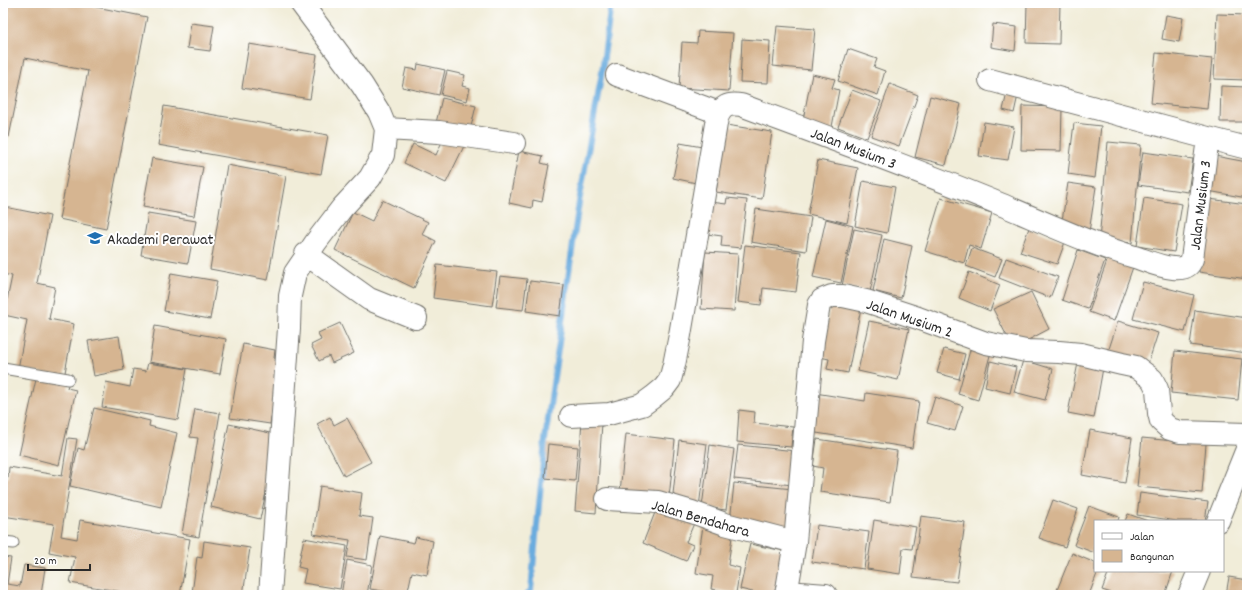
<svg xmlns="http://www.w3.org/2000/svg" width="1250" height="598" font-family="Dekko,sans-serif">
	<rect width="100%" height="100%" fill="#fff"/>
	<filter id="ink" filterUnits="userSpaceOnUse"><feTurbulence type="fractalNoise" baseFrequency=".025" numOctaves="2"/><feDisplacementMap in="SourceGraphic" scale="8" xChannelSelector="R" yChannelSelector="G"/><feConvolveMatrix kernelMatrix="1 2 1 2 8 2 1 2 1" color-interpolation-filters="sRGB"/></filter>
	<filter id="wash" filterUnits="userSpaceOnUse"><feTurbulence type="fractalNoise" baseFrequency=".012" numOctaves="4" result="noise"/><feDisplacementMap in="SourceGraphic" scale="16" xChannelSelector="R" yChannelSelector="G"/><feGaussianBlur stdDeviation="0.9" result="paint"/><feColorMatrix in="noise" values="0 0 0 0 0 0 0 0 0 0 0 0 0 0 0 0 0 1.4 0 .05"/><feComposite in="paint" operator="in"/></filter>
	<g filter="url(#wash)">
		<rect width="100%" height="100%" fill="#f1edd9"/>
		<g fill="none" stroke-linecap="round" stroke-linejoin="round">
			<path stroke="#6bacde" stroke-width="6" d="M527,595L531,590L545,440L579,202L602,72L611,3"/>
		</g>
		<g id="blocks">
			<path fill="#d6b591" d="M3,3H76L147,17L106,229L59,219L88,71L25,58L9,137L3,136Z
				M1027,3H1060L1059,44L1026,43Z
				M1217,14L1247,15V80L1214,79Z
				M1166,15L1183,18L1179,42L1162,39Z
				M191,23L214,26L210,51L187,48Z
				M993,24L1017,27L1015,51L991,47Z
				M777,26L815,29L811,70L773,66Z
				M698,31L733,33L729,91L679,88L682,42L697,43Z
				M742,39L770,41L768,83L740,82Z
				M249,44L317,55L310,99L242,88Z
				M848,49L877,59L874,67L885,71L878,95L838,81Z
				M1156,53L1212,59L1207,109L1151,103Z
				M418,64L445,70L439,95L402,87L406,68L417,70Z
				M447,71L465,75L462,86L470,88L467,101L441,95Z
				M812,74L835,79L832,88L839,90L831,132L802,125Z
				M890,84L918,95L899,146L871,136Z
				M1221,86L1247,87V122H1220Z
				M852,90L881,101L867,138L838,127Z
				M1007,93L1018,95L1014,113L1003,110Z
				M930,96L961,104L946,165L915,157Z
				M442,98L476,106L469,135L435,127Z
				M164,106L328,135L321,174L158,145Z
				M1022,106L1062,107L1061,151L1021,150Z
				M984,122L1014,127L1008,160L979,156Z
				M1074,123L1101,126L1095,178L1068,174Z
				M726,125L772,132L762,199L716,192Z
				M445,135L465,144L446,183L404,163L413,144L436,155Z
				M1108,142L1141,145L1132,243L1099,240Z
				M680,143L702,147L696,183L673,178Z
				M519,151L543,156L541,163L549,165L542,202L533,200L532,208L509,203Z
				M1143,152L1193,159L1188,192L1138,185Z
				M1215,156L1247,162V198L1208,191Z
				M152,158L203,167L194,216L143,207Z
				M818,160L858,168L847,223L808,214Z
				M227,165L286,176L268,280L210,269Z
				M863,181L895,187L887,233L855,226Z
				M1068,183L1096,187L1089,232L1061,227Z
				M727,198L747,200L741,248L721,246L722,236L707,234L711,202L726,204Z
				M941,198L992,213L981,249L969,245L964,263L925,251Z
				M1144,198L1182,204L1174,252L1137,246Z
				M1209,199L1247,204V279L1199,272Z
				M382,200L428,222L422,234L436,241L414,288L335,250L353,212L372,221Z
				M5,207L50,216L37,283L55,287L49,319L74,324L64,378L18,369L27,320L4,315L12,276L3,274V219Z
				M756,209L811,217L806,251L751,242Z
				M148,213L196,221L188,263L141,255Z
				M826,219L853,226L841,283L813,277Z
				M1029,228L1065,242L1057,264L1020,252Z
				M854,229L882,235L870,292L842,286Z
				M884,239L912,246L901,298L873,291Z
				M745,245L801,252L796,292L763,288L761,305L738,302Z
				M972,248L1002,259L995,277L966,266Z
				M1078,250L1105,260L1088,309L1062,300Z
				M705,252L738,254L734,311L701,309Z
				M1006,258L1058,277L1050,298L999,278Z
				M1108,258L1133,267L1114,321L1089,312Z
				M437,265L497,272L492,306L433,298Z
				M969,272L1000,285L990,311L959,298Z
				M171,273L217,281L210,319L164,311Z
				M500,276L527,279L523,310L496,307Z
				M530,281L564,285L560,316L526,311Z
				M1143,282L1194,295L1185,332L1133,319Z
				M1031,292L1049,329L1013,348L993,309Z
				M831,302L861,308L848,373L827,369L829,359L820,357Z
				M1195,310L1247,318V353L1190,345Z
				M869,321L909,329L898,380L858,371Z
				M1118,321L1158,333L1147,367L1107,355Z
				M340,323L354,353L332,363L329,356L319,361L311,345L321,340L318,333Z
				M155,326L226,339L220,374L149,362Z
				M119,336L124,370L94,376L88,341Z
				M972,343L992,348L978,400L958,394Z
				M243,344L275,350L274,358L281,360L270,424L230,418Z
				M944,349L965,354L959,379L937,373Z
				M1175,351L1242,359L1238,400L1171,393Z
				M1023,360L1053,369L1045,400L1014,392Z
				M990,361L1016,367L1010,393L985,387Z
				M148,363L187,369L178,420L102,407L106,382L130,387L133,369L146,371Z
				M1078,363L1103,368L1094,418L1068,413Z
				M37,374L69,382L67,388L76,390L59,465L19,455Z
				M815,393L865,401L866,393L919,401L912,448L810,432Z
				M935,397L963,406L955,431L927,423Z
				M94,408L150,421L149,426L177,433L161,507L70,486L78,448L84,450Z
				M195,409L220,413L199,537L182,534L198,438L190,437Z
				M739,410L755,412L754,423L793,427L791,447L737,442Z
				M330,417L334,425L347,418L371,462L344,476L317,424Z
				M582,421L602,423L596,513L575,511Z
				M229,424L279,435L260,519L211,507Z
				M1090,430L1132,438L1125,483L1082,475Z
				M626,434L675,440L669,498L620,492Z
				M68,438L77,439L61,536L77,539L80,520L190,539L180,595H141L70,583L75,557L49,552L54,524L3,516V477L8,478L9,467L62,476Z
				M1142,438L1206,444L1202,493L1137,487Z
				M817,439L897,451L890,502L820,492L823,468L813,466Z
				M679,440L707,444L699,507L672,503Z
				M548,444L578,447L575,481L545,478Z
				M710,445L734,449L726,510L702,507Z
				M738,445L796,451L793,485L734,479Z
				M734,483L793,489L789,530L730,523Z
				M320,486L362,493L359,516L373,518L367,560L347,557L350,540L313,534Z
				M1140,493L1208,502L1205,521H1177L1137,515Z
				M1053,500L1078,509L1065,547L1039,538Z
				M658,505L695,521L686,542L693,545L686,561L643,543Z
				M1089,506L1119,517L1118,521H1095V553L1074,545Z
				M1128,514L1148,521H1125Z
				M921,516L965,522L957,582L913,577Z
				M874,520L916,527L912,549L903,548L900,574L867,569Z
				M817,525L869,532L864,569L812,562Z
				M703,526L733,530L728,565L740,568L736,593L711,589L713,576L696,573Z
				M380,536L414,543L416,537L433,541L427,575L412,572L407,595L370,589Z
				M304,538L347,546L340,589L303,583L306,569L298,567Z
				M204,541L250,548L243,595H196V594L192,593L197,557L202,558Z
				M750,544L784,551L774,595H765L740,589Z
				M1072,553L1095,563V571H1098L1089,595H1055Z
				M3,557L11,558L7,584L20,586L24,565L45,568L41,595H3Z
				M347,560L372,565L367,595H341Z
				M1109,571H1173L1165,595H1118L1102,590Z
				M1229,577L1247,580V595H1226Z"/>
		</g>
	</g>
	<g filter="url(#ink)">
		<use href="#blocks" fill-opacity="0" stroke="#706f68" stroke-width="1"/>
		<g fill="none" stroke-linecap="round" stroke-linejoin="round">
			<g stroke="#706f68" stroke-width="13">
				<path id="service" d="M3,368L68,379
					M3,542L13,543"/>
			</g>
			<g stroke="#706f68" stroke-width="24">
				<path id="minor" d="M617,75L719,113
					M990,80L1208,138
					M386,129L439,132L514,143
					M306,254L369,299L416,318
					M571,416L609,414L642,405L653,397L664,388L670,380L674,365L680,335L717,118C722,106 728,103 741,105C827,137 915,169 1000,204C1046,223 1090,244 1138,258C1149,262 1161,267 1173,268C1181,269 1189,268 1192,259L1208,138L1247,148
					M607,499L658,502L692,512L725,524L795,542
					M1218,521L1247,449
					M787,592L826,595
					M270,595L289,328L290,296L295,273L316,242L342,208L370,178L383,155L386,129L379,112L362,85L301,3
					M786,595L795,542L813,341L819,305L822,300L832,296H843L866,301L918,318L986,343L1026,351L1059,352L1081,354L1122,364L1136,367L1152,379L1157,389L1159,413L1161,421L1170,429L1180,432L1247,434
					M1189,595L1199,571"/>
			</g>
			<use href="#service" stroke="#fff" stroke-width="11"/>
			<use href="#minor" stroke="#fff" stroke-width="22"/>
		</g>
	</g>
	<defs>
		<g id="university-bare" transform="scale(1.2)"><path d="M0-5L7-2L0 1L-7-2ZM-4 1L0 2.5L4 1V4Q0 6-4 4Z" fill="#1f6fb2" stroke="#fff" stroke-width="2.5" paint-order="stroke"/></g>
	</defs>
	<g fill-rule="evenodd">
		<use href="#university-bare" x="95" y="238"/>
	</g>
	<g text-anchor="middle" stroke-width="4" stroke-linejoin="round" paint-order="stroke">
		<g font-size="16" fill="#2b2b2b" stroke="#fff">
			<text transform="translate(854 147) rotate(21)" y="6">Jalan Musium 3</text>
			<text transform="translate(1199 205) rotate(-83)" y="6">Jalan Musium 3</text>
			<text transform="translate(910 317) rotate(19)" y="6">Jalan Musium 2</text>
			<text transform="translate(701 517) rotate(16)" y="6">Jalan Bendahara</text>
		</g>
		<g font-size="16" fill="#2b2b2b" stroke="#fff" text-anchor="start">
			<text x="107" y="244">Akademi Perawat</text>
		</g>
	</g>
	<rect width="1250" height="598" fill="none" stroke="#fff" stroke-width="16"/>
	<rect x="1094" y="520" width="130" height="52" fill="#ffffff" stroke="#aaaaaa"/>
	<rect x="1102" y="533" width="20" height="6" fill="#ffffff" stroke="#aaaaaa"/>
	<text x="1130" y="540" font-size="12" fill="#2b2b2b">Jalan</text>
	<rect x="1102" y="550" width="20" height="12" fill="#d6b591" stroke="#aaaaaa"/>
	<text x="1130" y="560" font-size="12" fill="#2b2b2b">Bangunan</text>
	<path d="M28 564v6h62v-6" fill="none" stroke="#2b2b2b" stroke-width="2"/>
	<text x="34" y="564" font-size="12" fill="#2b2b2b" stroke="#ffffff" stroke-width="3" paint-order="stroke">20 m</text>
</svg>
